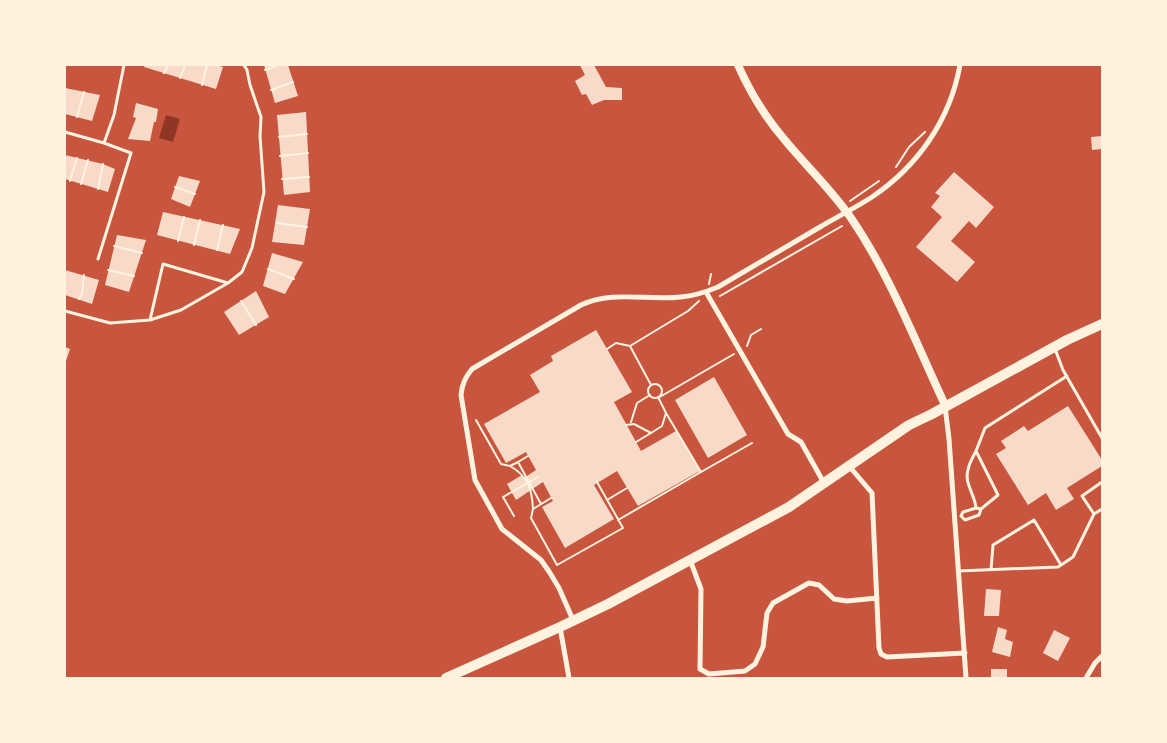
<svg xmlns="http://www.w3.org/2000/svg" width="1167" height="743" font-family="'Golos Text',sans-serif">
	<rect width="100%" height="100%" fill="#c8553d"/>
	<path fill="#8f3625" d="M166,115L180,119L173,142L159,138Z"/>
	<path fill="#f7dbc8" d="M145,65H216L223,67L216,89L144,67Z
		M264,65H288L298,96L275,103Z
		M580,65H594L606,87L622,88V100H604L592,105L586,94L582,95L575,81L585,75Z
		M65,88L100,95L92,121L65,114Z
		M136,103L158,109L156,122H154L150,141L128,139L136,118L133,117Z
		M306,112L310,192L284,195L277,115Z
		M1102,136V149L1092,150L1091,137Z
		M65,155L103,164L115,169L108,192L65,179Z
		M954,172L994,207L976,228L969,221L951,241L975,262L957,282L916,247L942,217L931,207L940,196L935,193Z
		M179,176L200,181L190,207L171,199Z
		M278,205L310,209L304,245L272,242Z
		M163,212L240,229L230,254L157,235Z
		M117,235L146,240L129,292L105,285Z
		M272,253L303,262L285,294L263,286Z
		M65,270L99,280L92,304L65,295Z
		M256,291L269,317L239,335L224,312Z
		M596,330L632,392L614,402L641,451L676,431L700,471L638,506L617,471L594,485L614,519L565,548L542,507L553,501L543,482L516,500L507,484L522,475L524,478L536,470L526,452L506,463L484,424L540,392L530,375L553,361L551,356Z
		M65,347L70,349L65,364Z
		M714,377L747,435L708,458L675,400Z
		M1068,406L1102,460V466L1067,488L1074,499L1056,510L1046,493L1028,505L996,454L1006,448L1001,441L1024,426L1028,431Z
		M986,589L1001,590L999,616H984Z
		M998,627L1007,630L1005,639L1013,642L1010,657L992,652Z
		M1054,630L1070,638L1058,661L1043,653Z
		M991,669H1007V678H991Z"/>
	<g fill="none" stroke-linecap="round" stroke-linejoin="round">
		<path stroke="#fff3e0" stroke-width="2" d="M265,70L278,65
			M164,73L168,65
			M180,78L185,65
			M202,85L207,65
			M271,90L293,82
			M77,117L84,92
			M279,137L307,134
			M280,156L308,153
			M896,167L909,147L925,132
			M282,179L309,177
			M70,181L77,158
			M81,184L88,160
			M175,187L195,194
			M98,189L103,164
			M850,201L879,181
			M276,223L307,227
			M178,241L184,217
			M194,245L200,220
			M114,246L142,253
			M217,250L223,225
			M268,269L294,279
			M108,270L134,276
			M709,284L711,274
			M720,296L842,226
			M79,299L82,294L84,275
			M241,301L256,325
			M630,346L651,385
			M747,346L751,335L761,329
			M607,349L616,343L630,346L688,311L699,301
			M648 391a7 7 0 1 1 14 0a7 7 0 1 1-14 0Z
			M658,398L734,354
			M476,420L501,464L510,466L518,462
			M631,422L637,403L650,395
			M626,425L634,424L651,433L662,426L666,413L658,397
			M636,442L651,433
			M528,456L518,462L541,504
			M510,466C528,476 532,489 533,509
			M701,472L752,443
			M551,498L533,509L531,518L557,565L623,528L597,482
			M607,500L627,488
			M514,516L503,497L538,477
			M618,520L701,472L666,413"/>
		<path stroke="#fff3e0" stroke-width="3" d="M65,132L104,143
			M98,259L131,153L104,143L114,115L124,65
			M228,283L163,264L150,320L181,310L228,283L242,272L252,248L264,192L260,136L261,117L250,85L247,70L244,65
			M65,311L110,323L150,320
			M1055,349L1063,370L1102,438
			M976,451C973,457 969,463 968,470C964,483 975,495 976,508
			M981,509L976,508L963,512L961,516L965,520L979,515L981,509L998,495L976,451L985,428L1067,376
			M1094,514L1082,496L1102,482
			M991,570L993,545L1034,520L1061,565
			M958,571L1058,567L1073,557L1094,514L1102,509"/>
		<path stroke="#fff3e0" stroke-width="5" d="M706,292L788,434L801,442L824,483
			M945,406L949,439L966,678
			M849,466L872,493L879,648L881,654L887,657L965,653
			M690,560L701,589L700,669L709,674L745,671L755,664L763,647L767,613L773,603L809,583L819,585L834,599L847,601L877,598
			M573,620L559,588L550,573L541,560L502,529L475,480L461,395C462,384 465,378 472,369L581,305C613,290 647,301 681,297C694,296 706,292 718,287C752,267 786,247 820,227C837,217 855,208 872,197C918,166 950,120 960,65
			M560,627L569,678
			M1086,678L1095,663L1102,656"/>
		<path stroke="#fff3e0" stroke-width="8" d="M738,65C750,92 765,117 784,139C806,166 831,189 851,218C890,275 916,343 945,405"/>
		<path stroke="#fff3e0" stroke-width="10" d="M446,678L560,627L608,604L789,507L909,425L932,414L1067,340L1102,324"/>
	</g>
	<rect width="1167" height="743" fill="none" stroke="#fff3e0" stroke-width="132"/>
</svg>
